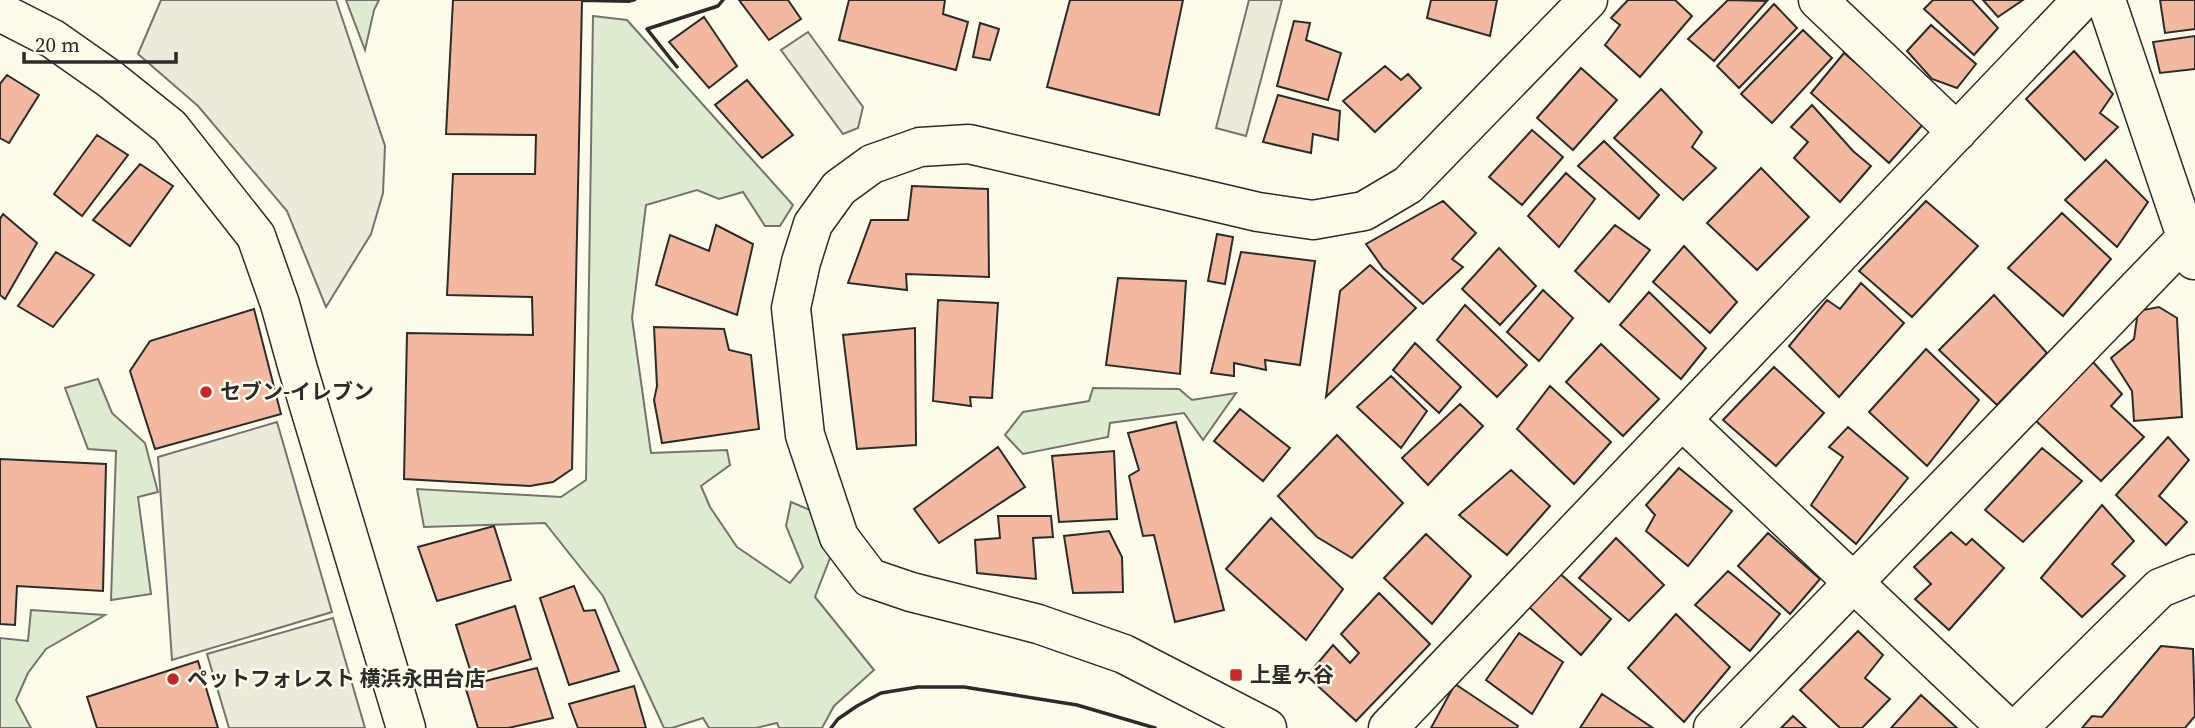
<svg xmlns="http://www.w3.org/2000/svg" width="2195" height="728" font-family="'Source Serif 4','Noto Sans JP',serif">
	<rect width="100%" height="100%" fill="#fdfbea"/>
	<path fill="#deebd1" stroke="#74746e" stroke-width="2" d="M346,0H379L374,10L365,50Z
		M593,16L627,20L793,205L780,226H765L743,192L719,199L697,190L646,205L632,318L651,453L727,450L730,465L701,486L710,507L737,547L790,583L803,567L786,526L791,502L810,510L830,558L815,597L874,670L834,706L822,728H779L777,723L756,728H709L703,718L672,728H664L603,596L545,523L424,527L417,489L561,497L586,480Z
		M98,379L112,413L145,443L158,492L138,497L151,594L111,600L116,451L88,449L65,388Z
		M1093,388L1179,389L1192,400L1236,393L1203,440L1184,413L1110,423L1108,437L1023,454L1005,435L1023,412L1089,401Z
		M31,610L105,615L46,649L28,673L16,700L31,728H0V638L28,641Z"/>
	<path fill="#eceadb" stroke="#74746e" stroke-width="2" d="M161,0H336L385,146L383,193L371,234L326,307L287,211L198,106L138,54Z
		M1249,0H1282L1246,136L1216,128Z
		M808,32L863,107L858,128L843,134L781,50Z
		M277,422L332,612L172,660L158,457Z
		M333,618L365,728H229L207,654Z"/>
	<path fill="#f2b8a0" stroke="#2b2b2b" stroke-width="2" d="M453,0H636L629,2L582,1L572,469L553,482L530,486L404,479L407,333L533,335L532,297L447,295L453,174H535L536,135L446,134Z
		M739,0H788L801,19L769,40Z
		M849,0H945L943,14L968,22L956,70L839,40Z
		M1070,0H1183L1159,115L1047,87Z
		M1431,0H1497L1490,36L1427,18Z
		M1628,0H1675L1692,16L1640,77L1605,45L1620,25L1611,18Z
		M1728,0L1767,1L1714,61L1688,39Z
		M1933,0H1972L1998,28L1974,55L1924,9Z
		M1983,0H2023L1998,17Z
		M2160,0H2195V29L2165,33Z
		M1774,4L1797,28L1739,88L1717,66Z
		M704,17L737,66L709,88L669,42Z
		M1294,21L1310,23L1306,40L1341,53L1328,100L1277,86Z
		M980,23L999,29L990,60L973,57Z
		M1931,25L1976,64L1957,88L1932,79L1907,51Z
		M1803,30L1832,58L1772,123L1741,94Z
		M2195,36V69L2160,73L2153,42Z
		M2074,51L2113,94L2100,113L2118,127L2085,160L2026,99Z
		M1844,53L1925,122L1889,163L1811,93Z
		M1385,66L1401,80L1408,74L1421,88L1375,132L1343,101Z
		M1581,68L1617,100L1573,150L1537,118Z
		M7,75L39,95L9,143L0,138V84Z
		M747,80L793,135L762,158L715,105Z
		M1661,89L1702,132L1692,147L1716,168L1683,200L1614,138Z
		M1278,95L1340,111L1338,140L1313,134L1311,153L1263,142Z
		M1812,105L1853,151L1871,166L1840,202L1794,158L1808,142L1791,127Z
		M1532,130L1563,157L1522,205L1489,177Z
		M97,135L128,155L82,216L54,194Z
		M1604,141L1659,195L1639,219L1578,166Z
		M2106,160L2148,202L2117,247L2065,200Z
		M140,164L173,186L130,246L93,220Z
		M1761,168L1809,217L1757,270L1707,223Z
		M1566,173L1595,199L1559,247L1528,216Z
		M912,186L988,189L989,277L906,274L907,290L848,283L871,220H908Z
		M1443,201L1476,233L1452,259L1463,267L1423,304L1383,268L1366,244Z
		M1926,201L1978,246L1912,317L1859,271Z
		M2062,213L2111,259L2063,316L2008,268Z
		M3,214L37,243L5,299L0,295V219Z
		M716,225L753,244L737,315L656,285L670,235L709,251Z
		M1615,225L1650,250L1609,302L1575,271Z
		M1217,234L1233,237L1225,284L1208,281Z
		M1684,246L1737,302L1710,333L1653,282Z
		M1499,248L1536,286L1500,325L1462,289Z
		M56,252L94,275L53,327L18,306Z
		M1241,252L1315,261L1300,365L1265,360L1266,370L1234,363V376L1211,373Z
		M1370,265L1416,308L1326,397L1340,291Z
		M1118,278L1186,281L1180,374L1106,365Z
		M1861,283L1904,323L1839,397L1789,346L1827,300L1840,309Z
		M1543,290L1573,318L1539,361L1507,332Z
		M1649,292L1706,348L1681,379L1620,325Z
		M1994,295L2047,353L1997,405L1939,350Z
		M938,300L998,303L992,398L970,397L971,406L933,401Z
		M1465,305L1527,365L1497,397L1437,340Z
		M2159,307L2177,318L2182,417L2134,421L2132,391L2111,358L2134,339L2138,311Z
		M254,309L281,414L155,449L130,371L150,341Z
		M654,327L724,329L729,350L751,355L759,429L662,443L654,400L657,386Z
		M915,328L916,445L857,449L843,335Z
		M1415,343L1461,387L1439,413L1393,370Z
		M1601,344L1659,399L1623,436L1566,382Z
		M1926,349L1979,400L1927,466L1869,412Z
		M2093,362L2122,394L2111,406L2144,437L2101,481L2036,421Z
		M1774,367L1824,413L1776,466L1723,420Z
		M1391,376L1427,411L1401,448L1357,407Z
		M1550,386L1611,442L1574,484L1517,429Z
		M1460,404L1483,426L1428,485L1402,458Z
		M1240,409L1290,448L1263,481L1214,441Z
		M1176,422L1224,610L1175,622L1154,535L1143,536L1129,476L1139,470L1128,433Z
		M1848,427L1908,478L1856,544L1811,505L1843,457L1829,447Z
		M1337,435L1403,503L1352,558L1317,537L1278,496Z
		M2168,437L2189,460L2159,496L2187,522L2166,545L2116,495Z
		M998,447L1025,487L939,543L914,509Z
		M2042,448L2082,481L2023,542L1985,510Z
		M1114,451L1117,519L1059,522L1052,456Z
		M0,459L106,464L103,591L17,586L15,625L0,624Z
		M1679,468L1732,511L1688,566L1646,531L1655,515L1646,505Z
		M1511,470L1550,506L1507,555L1459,515Z
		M2102,505L2134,541L2112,564L2125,576L2082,617L2041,578Z
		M998,516H1051L1053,537L1033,538L1036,579L977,573L975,540L1000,538Z
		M1271,518L1343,589L1306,640L1226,569Z
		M494,526L511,580L437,601L418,547Z
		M1109,531L1122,557L1123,592L1073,593L1064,536Z
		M1951,532L1966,545L1972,539L2004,568L1949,630L1915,599L1931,584L1914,567Z
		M1768,533L1820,579L1790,614L1738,566Z
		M1426,534L1471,576L1432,624L1384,578Z
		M1616,538L1664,585L1629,621L1579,578Z
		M1557,571L1611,619L1581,655L1528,606Z
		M1728,571L1780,614L1750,651L1695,605Z
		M574,586L584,611L595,610L619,671L569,685L540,598Z
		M1379,593L1430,644L1356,721L1307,676L1333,645L1350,663L1359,653L1341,634Z
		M515,606L531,659L472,676L456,625Z
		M1676,614L1730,667L1684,722L1628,668Z
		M1858,631L1883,655L1865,678L1890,699L1862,728H1840L1800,690Z
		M1519,633L1563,662L1532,714L1486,680Z
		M2161,646L2193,649L2195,716L2185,728H2082L2092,716L2102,717Z
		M198,661L218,728H97L87,697Z
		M537,668L553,718L508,728H478L465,686Z
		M1455,684L1518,726L1517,728H1431Z
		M634,686L646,728H578L569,704Z
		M1602,694L1653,728H1580Z
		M1921,695L1957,728H1891Z
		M1793,716L1806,728H1781Z"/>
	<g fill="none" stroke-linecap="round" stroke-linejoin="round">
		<g stroke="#2b2b2b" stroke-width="41">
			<path id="minor" d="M1818,0L1957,132
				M2106,0L2194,260
				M0,12L53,39L110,79L170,127L256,236L280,304L298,369L406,728
				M1682,420L2007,728
				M1267,728L1124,654L1038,624L911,592L870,578L839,537L805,435L791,308L801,262L813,224L839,188L872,164L920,147L969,144L1258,212L1313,220L1364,211L1408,185L1588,0
				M1388,728L2082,0
				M1713,728L2187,237
				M2018,728L2160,588L2195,574"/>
		</g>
		<use href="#minor" stroke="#fdfbea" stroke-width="38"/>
		<path stroke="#2b2b2b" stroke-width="3.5" d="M677,67L647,29L718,6L723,0
			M831,728L838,719L857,706L881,693L918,687H964L1077,705L1155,728"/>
	</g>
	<g fill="#c62828" stroke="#fdfbea" stroke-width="2.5">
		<circle cx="206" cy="392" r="7"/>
		<rect x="1229" y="668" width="14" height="14" rx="3.5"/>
		<circle cx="173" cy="679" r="7"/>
	</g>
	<g text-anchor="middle" stroke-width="5" stroke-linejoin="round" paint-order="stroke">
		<g font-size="21" font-weight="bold" fill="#2b2b2b" stroke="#fdfbea" text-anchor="start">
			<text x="220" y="399">セブン-イレブン</text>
			<text x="1250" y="682">上星ヶ谷</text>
			<text x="187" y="686">ペットフォレスト 横浜永田台店</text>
		</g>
	</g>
	<path d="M24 52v10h152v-10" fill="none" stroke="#2b2b2b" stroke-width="3.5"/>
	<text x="35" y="52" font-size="21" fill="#2b2b2b" stroke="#fdfbea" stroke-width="5" paint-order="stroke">20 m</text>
</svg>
